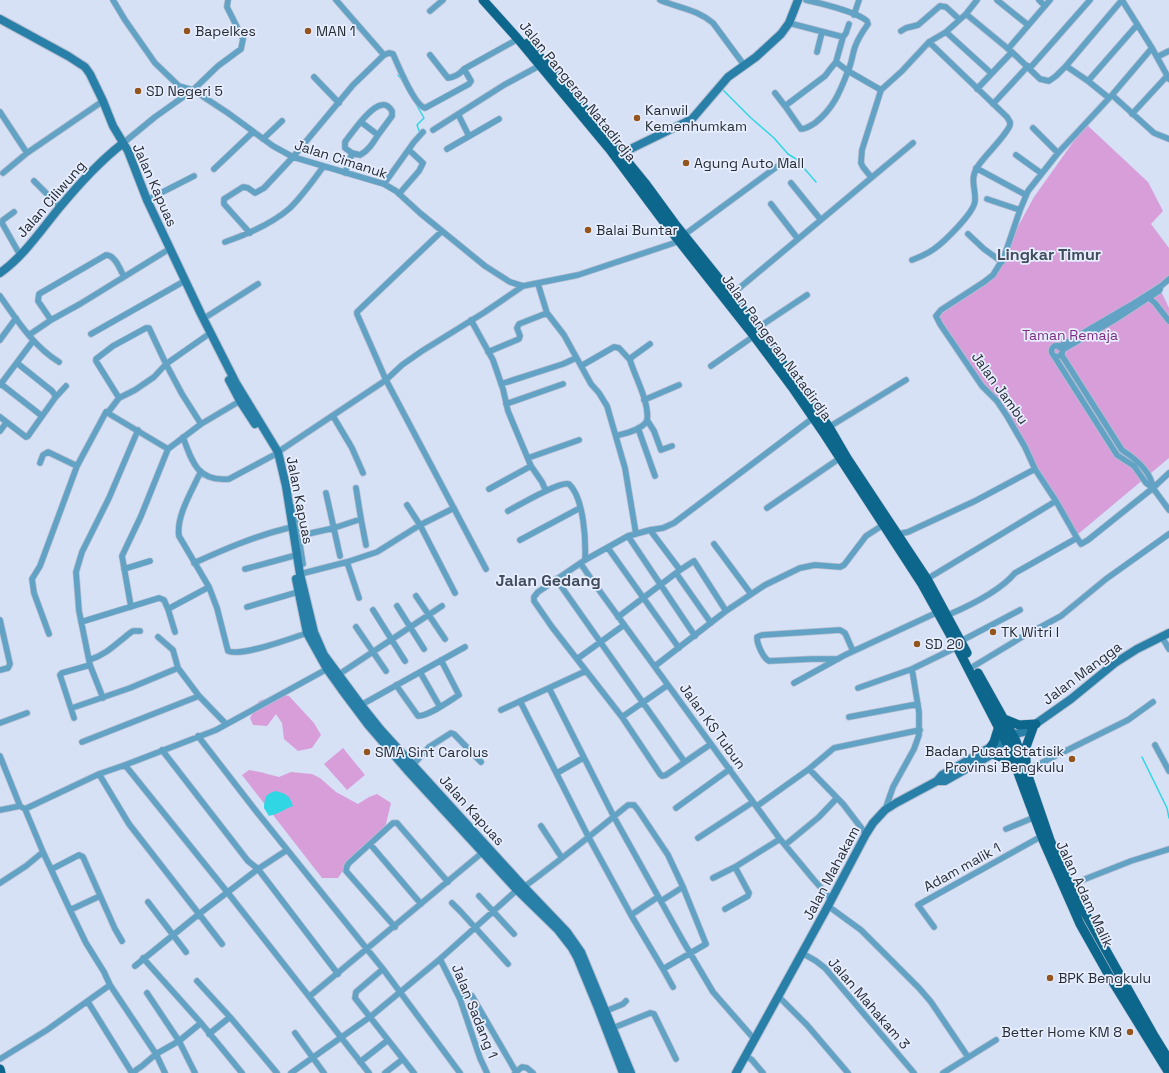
<svg xmlns="http://www.w3.org/2000/svg" width="1169" height="1073" font-family="'Space Grotesk',sans-serif">
	<rect width="100%" height="100%" fill="#d7e1f6"/>
	<path fill="#d89eda" d="M1086,124L1148,182L1163,211L1151,224L1169,248V278L1159,287L1169,308V458L1077,535L1051,488L985,385L957,354L938,317L992,274L1034,197Z
		M279,694L289,696L314,723L321,735L312,748L298,751L284,739L282,723L276,714L267,726L253,725L250,718L259,701Z
		M343,748L365,775L347,790L324,764Z
		M249,770L260,772L279,777L291,772L312,774L320,778L336,792L358,804L369,797L377,794L391,803L385,828L351,859L338,878H322L242,775Z"/>
	<path fill="#30d6e3" d="M275,791C285,793 290,795 293,806C284,809 279,814 269,816L264,808C265,798 264,795 275,791Z"/>
	<g fill="none" stroke-linecap="round" stroke-linejoin="round">
		<path stroke="#30d6e3" stroke-width="1.5" d="M398,75L402,80
			M723,90L751,118L774,138L788,154L796,159L816,182
			M416,104L424,118L417,125L420,133
			M1142,757L1167,808L1169,818"/>
		<g stroke="#b4bdcf" stroke-width="7">
			<path id="street" d="M113,0L125,20L155,63L179,86L193,90L228,113L273,146L293,157L384,184L396,191L420,213L485,266L510,282L523,286L578,275L680,241
				M336,0L384,55
				M660,0C678,8 697,9 713,23L744,65
				M806,0C820,3 857,12 867,21L868,24C863,31 858,38 855,47C852,55 852,63 848,71L881,90
				M997,0L1028,25
				M1039,0L1045,6
				M1122,0L1152,48L1169,79
				M430,11L443,0
				M966,14L1012,52L1040,79L1049,81L1056,76L1066,66L1122,0
				M854,15L859,0
				M789,23L843,37
				M901,31L906,28L918,25L940,6L946,7L959,19
				M946,32L991,73
				M1008,49L1050,0
				M817,52L822,32
				M430,55L448,78C455,77 460,74 464,69L518,39
				M1157,57L1169,51
				M1066,66L1088,81
				M1030,68L1090,0
				M314,77L339,103
				M977,89L1012,52
				M775,93L785,106L825,76L831,68L836,62L843,37L846,33L849,24
				M1112,95L1154,133L1169,139
				M1109,98L1088,81L1137,25
				M993,104L1028,66
				M785,106L801,129C806,129 810,126 815,123C833,109 840,92 848,71L836,62
				M0,112L27,153
				M458,114L469,136
				M1132,114L1167,76
				M1033,128L1058,153
				M433,130L504,85L539,66
				M263,139L282,121
				M122,144L155,117L193,90L218,66L241,49L243,39L227,7L228,0
				M447,149L499,119
				M352,153L345,148V142C352,133 370,106 382,105C387,104 390,108 392,111V116L378,135L361,122
				M1016,155L1041,173
				M976,168L1026,195
				M214,169L253,132
				M3,173L27,153L103,101
				M345,173L352,153L360,155C368,151 373,143 378,135
				M871,177L863,167L861,163L862,150L881,90L902,71L929,42L946,32L966,14L977,0
				M34,181L60,207
				M791,183L821,220
				M384,184L414,142L423,132
				M399,194L419,171L423,163L409,150
				M987,199L1020,210
				M147,200L194,176
				M771,204L798,239
				M14,212L3,220L2,223L20,255
				M442,231L357,312V314L386,380L486,569
				M250,233L224,204V199L243,187L248,188L255,193L264,188L293,157L353,85L384,55L389,53L393,54C398,65 414,105 425,108L469,84L471,81L464,69
				M968,234L984,249L1002,262
				M684,235L786,160
				M225,242C248,234 272,224 290,208C302,196 313,181 323,167
				M912,260C920,257 927,254 934,249C944,242 974,213 975,201C976,188 969,179 978,166C986,154 1006,136 1010,125V122L1007,117L929,42
				M538,284L547,313L564,335L591,384L599,393L607,406L625,468L636,534
				M731,295L913,143
				M0,296C17,320 33,346 59,362
				M1149,298L1155,303L1169,321
				M203,319L258,284
				M51,320L38,301L39,294L106,255C115,255 120,269 124,277
				M471,320L493,360L503,389L508,411L531,466L542,482L546,491
				M756,329L807,295
				M91,334L181,283
				M29,335L51,320L80,304L166,251
				M0,340L16,318
				M1051.5 351a5.5 5.5 0 1 1 11 0a5.5 5.5 0 1 1-11 0Z
				M1059,347L1131,305L1161,286L1169,279
				M1062,350L1116,319L1159,291L1160,289
				M488,352L519,339L520,336L517,328L519,324L547,313
				M1061,354L1122,450C1136,459 1151,471 1153,488
				M1054,356L1117,455L1134,466L1146,483L1153,488L1169,510
				M581,366L614,347L619,348L630,360
				M711,366L754,336
				M1,384L42,416
				M501,384L563,364L576,358
				M0,385L33,341
				M55,398L66,386
				M119,398L96,361V359L113,346L146,328H149L166,364L182,394L201,424
				M644,400L679,385
				M506,404L563,384
				M106,412L168,449L201,424L240,401
				M333,416L352,448L363,473
				M0,417L26,437L28,436L55,398V395L52,391L17,363
				M647,420L654,431L661,450L672,446
				M829,427L906,380
				M638,428L655,476
				M0,431L6,423
				M616,436C626,433 641,430 647,421C650,403 635,377 630,360L632,357L650,344
				M183,437C192,462 198,482 229,479L274,455
				M278,452L386,380L402,365L422,351L485,312L523,286
				M528,458L579,440
				M40,463L43,455L48,452L77,466
				M1035,469L1025,447L1007,416L997,401L982,386L940,324L936,316L941,310L984,282L993,275L1004,257L1020,210L1028,191L1058,153L1112,95L1152,48
				M200,473C192,491 176,516 179,536L209,587L217,608L228,651C242,657 292,638 307,633
				M356,488L361,519
				M489,489L531,466
				M326,493L340,556
				M407,505L420,525L455,593
				M294,507L303,564
				M767,508L840,458
				M508,511C519,505 560,481 569,484C584,498 586,541 585,560
				M650,530L680,570
				M898,534L908,532L975,501L1035,469L1056,501L1077,538L1081,544L1088,540L1153,488L1169,473
				M628,536L695,636
				M294,537L334,528L361,519L366,545
				M520,540L580,508
				M714,544L751,594
				M608,548L679,648
				M347,562L359,598
				M194,563C225,549 255,536 288,528
				M581,564L596,586L780,839L814,880L831,899
				M124,569L150,561
				M245,569L293,556
				M676,573L711,623
				M300,574L347,562L377,552L420,525L454,508
				M556,579L684,761
				M927,579L1056,501
				M416,596L445,639
				M397,606L424,649
				M131,607L122,556L141,516L168,449
				M247,607L298,592
				M168,609L175,632
				M373,610L405,661
				M948,615C969,606 1000,591 1015,573L1077,538
				M618,617L680,570L694,561L726,611
				M0,620L10,664L8,668L0,670
				M81,622L159,598L164,600L168,609L209,587
				M356,627L386,671
				M49,634L34,593L32,579L40,566L77,466L106,412L109,411L119,398L135,390L154,377L166,364L206,336
				M158,637L173,650L178,668
				M1162,637L1169,649
				M961,641L1020,610
				M577,659L624,625
				M838,659H812L769,661C763,658 757,644 757,637L762,635L840,630L845,633L853,651
				M89,660C106,655 117,643 130,633L133,631H140
				M655,666L726,611L765,585L800,568L815,565L840,567L844,565L866,536L883,525
				M974,666L1022,637L1061,616L1106,579L1169,534
				M420,672L440,707
				M338,675L442,606
				M794,683L845,655L938,612
				M396,685L418,716C429,716 449,701 459,695L441,660
				M549,688L614,817L683,941L713,992L755,1040
				M858,688L912,669L957,647
				M103,698L90,665L79,611L76,572L82,552L109,498L138,430
				M520,701L588,836L631,915L663,969L706,944L683,887L668,855L638,810L634,805H628C594,833 559,861 524,887
				M361,705L465,647
				M72,708L130,688L178,668L199,696L226,724
				M501,710L586,671
				M622,717L668,685
				M849,717L918,704
				M74,718L60,675L62,673L90,665
				M0,723L27,713
				M198,736L256,811L383,969L460,1073
				M82,742L199,696
				M711,744L666,775L662,776L660,774L622,717L552,627L534,601V597L538,592L585,560L628,536L650,530L663,528L674,523L813,418
				M1155,745L1169,771
				M162,750L248,861L258,869L338,974
				M0,756L20,806L25,809L43,852L70,910L86,943L104,972L110,985L47,1030L0,1059
				M125,765L228,893L369,1073
				M413,765L429,747L451,733L454,734L481,762
				M809,769L843,804L866,834
				M1027,770L1128,720L1153,702
				M557,773L583,758
				M99,774L129,824L199,914L258,869L287,850
				M757,806L809,769L834,748L920,730
				M676,808L730,769
				M25,809L99,774L125,765L216,730L327,669
				M0,810L20,806
				M885,810L893,787L914,749L919,735V712L912,669
				M541,826L562,858
				M1006,829L1035,817
				M698,838L753,802
				M370,844L421,904
				M785,845L819,817L837,798
				M52,869L79,855L83,857L115,929L122,941
				M713,878L735,867
				M0,883L26,866L43,852
				M1070,885L1131,861L1169,849
				M479,896L514,934
				M661,901L683,887
				M148,902L186,952
				M452,903L461,912L508,964
				M828,906L861,930L919,988L931,1002L968,1057
				M725,909L748,896L749,893L735,867L780,839
				M70,910L100,896
				M631,915L658,897
				M395,927L346,871L347,866L349,863L393,823H397L448,882
				M934,927L918,905L1042,836
				M802,953L816,961L825,968L914,1073
				M143,958L201,1023L242,1073
				M440,959L460,999L480,1058L487,1073
				M135,966L199,914L222,944
				M663,969L673,987
				M197,981L230,1017L277,1073
				M110,985L156,1054L165,1073
				M147,993L179,1041L195,1073
				M310,996L483,852
				M778,996L807,1025L848,1073
				M460,999L468,995L472,996L516,1072
				M88,1002L132,1073
				M606,1011L623,1004L626,1001
				M613,1028L650,1013L654,1014L676,1059
				M295,1033L324,1073
				M209,1034L230,1017
				M746,1056L752,1060L763,1073
				M360,1062L388,1040
				M134,1073L136,1070L142,1066L156,1054L179,1041L201,1023
				M291,1073L370,1017L355,998L356,992L383,969
				M385,1073L403,1059
				M414,1073L370,1017L440,959L517,890
				M515,1073L522,1067L527,1068L533,1073
				M943,1073L996,1040"/>
		</g>
		<g stroke="#b4bdcf" stroke-width="10">
			<path id="secondary" d="M0,19L68,56L85,67L90,74L103,101L113,126L128,151L147,200L201,314L236,383L278,452L286,486L300,574L314,632L324,655L361,705L381,730L524,887L567,932L581,952L631,1073
				M616,156L692,119L728,77L756,57L781,34L789,23L798,0
				M0,273C24,256 41,230 60,207C79,184 99,162 122,144
				M229,380L240,401L255,424
				M296,579L307,633L327,669L342,690L369,726L407,770L517,890L558,930L572,948L577,957L598,1008L623,1073
				M937,781H945L1012,743
				M736,1073L828,906L866,834L873,823L885,810L896,803L937,781L942,775C966,762 990,746 1015,734C1019,733 1023,733 1027,730L1071,699L1115,663L1137,649L1169,633"/>
		</g>
		<g stroke="#b4bdcf" stroke-width="10">
			<path id="primary" d="M483,0L518,39L611,151L664,222L754,336L792,387L825,435L922,584L957,647L1008,746L1043,840L1080,924L1111,979L1169,1073
				M528,43L574,96L645,183L675,224L740,305L756,329L795,379L829,427L847,458L927,579L967,653
				M978,673L1016,741L1050,840L1071,888L1153,1034L1169,1060
				M1004,719L1019,725L1036,724
				M990,748L994,742L999,726
				M993,754L1008,760L1015,765
				M1026,762V747L1034,725
				M0,1069L1,1073"/>
		</g>
		<use href="#street" stroke="#61a2c5" stroke-width="5.5"/>
		<use href="#secondary" stroke="#2880a9" stroke-width="8"/>
		<use href="#primary" stroke="#0d668b" stroke-width="9"/>
	</g>
	<g fill="#94541e" stroke="#e6eeff" stroke-width="1.5">
		<circle cx="187" cy="31" r="4"/>
		<circle cx="308" cy="31" r="4"/>
		<circle cx="138" cy="91" r="4"/>
		<circle cx="637" cy="118" r="4"/>
		<circle cx="686" cy="163" r="4"/>
		<circle cx="588" cy="230" r="4"/>
		<circle cx="993" cy="632" r="4"/>
		<circle cx="917" cy="644" r="4"/>
		<circle cx="367" cy="752" r="4"/>
		<circle cx="1072" cy="759" r="4"/>
		<circle cx="1050" cy="978" r="4"/>
		<circle cx="1130" cy="1032" r="4"/>
	</g>
	<g text-anchor="middle" stroke-width="3.5" stroke-linejoin="round" paint-order="stroke">
		<g font-size="14" fill="#282c33" stroke="#e6eeff" text-anchor="start">
			<text x="195" y="36">Bapelkes</text>
			<text x="316" y="36">MAN 1</text>
			<text x="146" y="96">SD Negeri 5</text>
			<text x="645" y="115">Kanwil<tspan x="645" dy="16">Kemenhumkam</tspan></text>
			<text x="694" y="168">Agung Auto Mall</text>
			<text x="596" y="235">Balai Buntar</text>
			<text x="1001" y="637">TK Witri I</text>
			<text x="925" y="649">SD 20</text>
			<text x="1064" y="756" text-anchor="end">Badan Pusat Statisik<tspan x="1064" dy="16">Provinsi Bengkulu</tspan></text>
			<text x="375" y="757">SMA Sint Carolus</text>
			<text x="1058" y="983">BPK Bengkulu</text>
			<text x="1122" y="1037" text-anchor="end">Better Home KM 8</text>
		</g>
		<g font-size="14" fill="#282c33" stroke="#e6eeff">
			<text transform="translate(578 91) rotate(51)" y="5">Jalan Pangeran Natadirdja</text>
			<text transform="translate(341 159) rotate(18)" y="5">Jalan Cimanuk</text>
			<text transform="translate(155 185) rotate(66)" y="5">Jalan Kapuas</text>
			<text transform="translate(51 199) rotate(-49)" y="5">Jalan Ciliwung</text>
			<text transform="translate(777 347) rotate(54)" y="5">Jalan Pangeran Natadirdja</text>
			<text transform="translate(1000 388) rotate(54)" y="5">Jalan Jambu</text>
			<text transform="translate(300 500) rotate(79)" y="5">Jalan Kapuas</text>
			<text transform="translate(1082 673) rotate(-37)" y="5">Jalan Mangga</text>
			<text transform="translate(713 726) rotate(54)" y="5">Jalan KS Tubun</text>
			<text transform="translate(472 810) rotate(48)" y="5">Jalan Kapuas</text>
			<text transform="translate(962 867) rotate(-29)" y="5">Adam malik 1</text>
			<text transform="translate(831 873) rotate(-62)" y="5">Jalan Mahakam</text>
			<text transform="translate(1085 894) rotate(65)" y="5">Jalan Adam Malik</text>
			<text transform="translate(869 1003) rotate(49)" y="5">Jalan Mahakam 3</text>
			<text transform="translate(475 1011) rotate(68)" y="5">Jalan Sadang 1</text>
		</g>
		<g font-size="14" fill="#7f2c84" stroke="#e6eeff">
			<text x="1070" y="340">Taman Remaja</text>
		</g>
		<g font-size="16" font-weight="bold" fill="#434c5c" stroke="#e6eeff">
			<text x="1049" y="260">Lingkar Timur</text>
			<text x="548" y="586">Jalan Gedang</text>
		</g>
	</g>
</svg>
